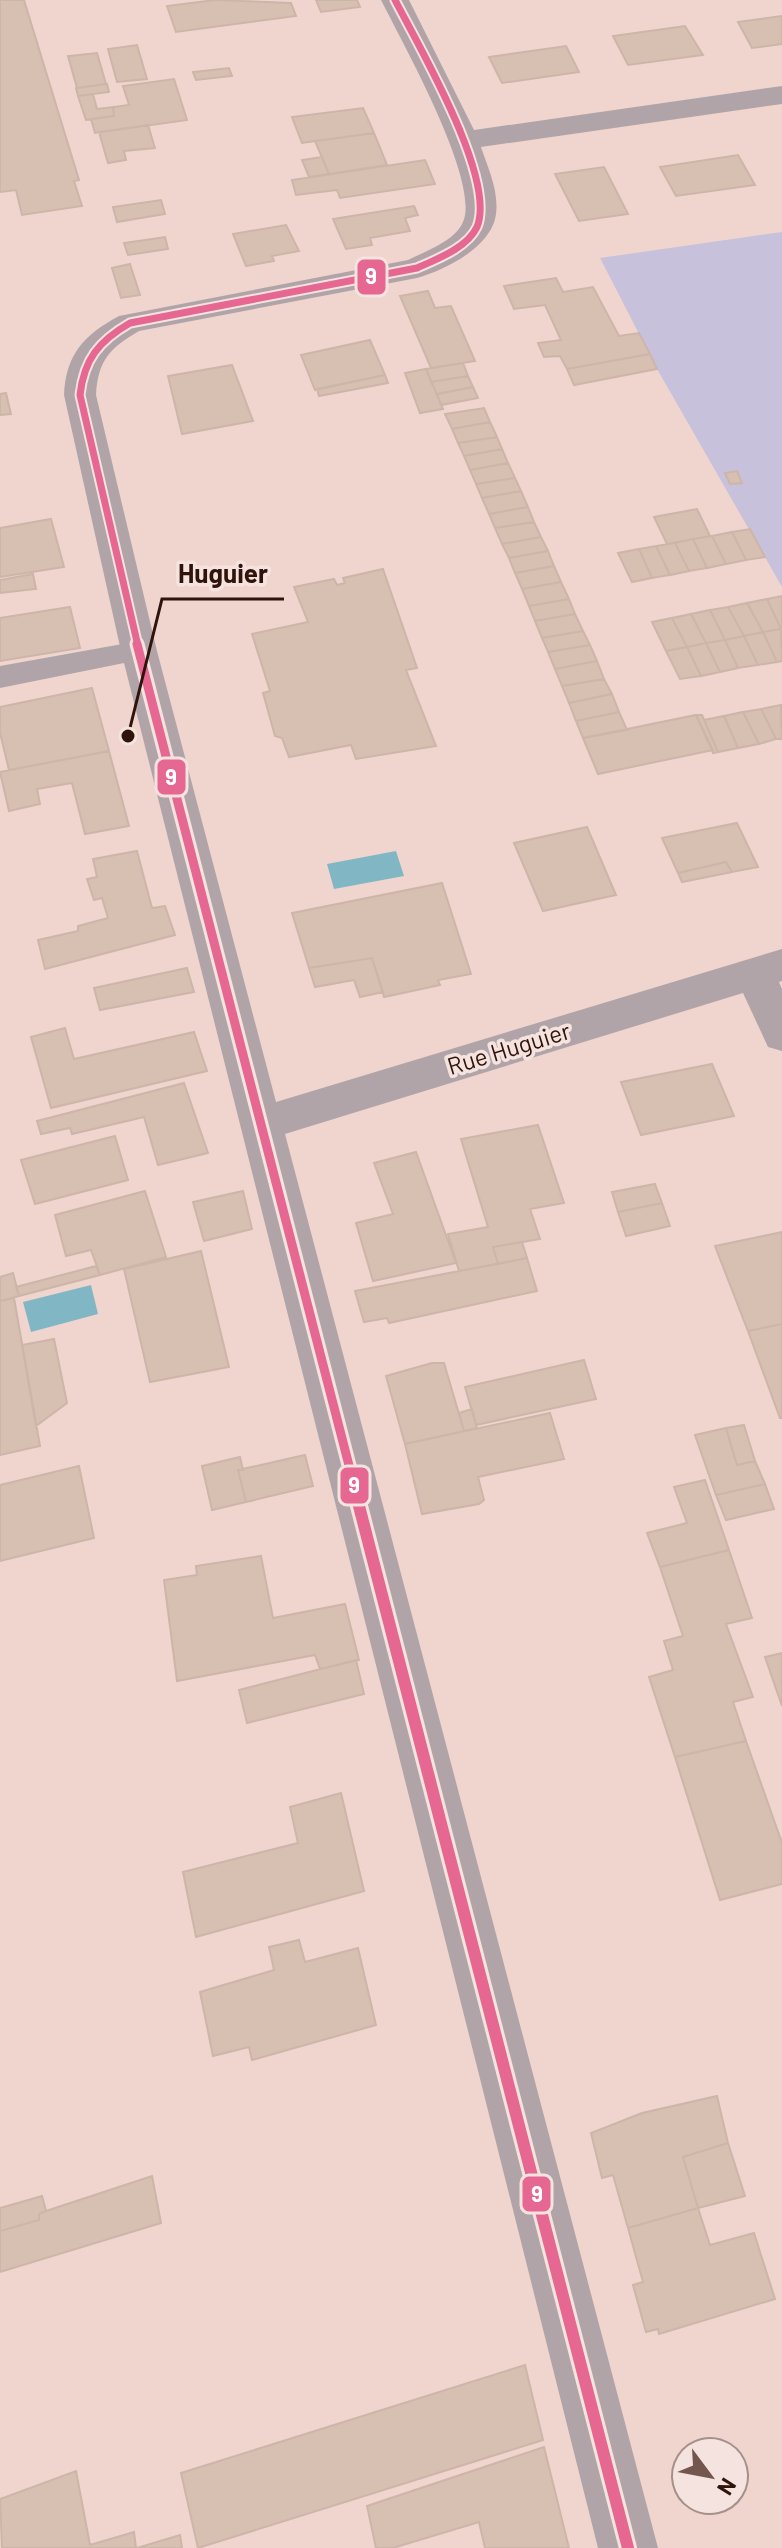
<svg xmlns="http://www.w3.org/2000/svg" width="782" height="2548" font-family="Barlow,sans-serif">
	<rect width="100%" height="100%" fill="#f0d5ce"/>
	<path fill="#c8c1dc" d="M782,232V587L657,369L600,258Z"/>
	<path fill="#81b7c5" d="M396,851L404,876L334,889L327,864Z
		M91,1285L98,1314L31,1332L23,1302Z"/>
	<path fill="#d7bfb2" stroke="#cdb5a9" stroke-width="2" d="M0,0H24L79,180L74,181L82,206L22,215L16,190L0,192Z
		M215,0L291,3L296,16L176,32L167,6Z
		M316,0H357L360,7L321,12Z
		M782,16V44L752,48L738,22Z
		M685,26L703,55L628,65L613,36Z
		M137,45L147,79L117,82L108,49Z
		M566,46L579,72L502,83L489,57Z
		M97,53L106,84L77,88L68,56Z
		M229,68L232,76L196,80L193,72Z
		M174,79L187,120L95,133L91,119L114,116L113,107L129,105L123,86Z
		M107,84L109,92L78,96L76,88Z
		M93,94L97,109L113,107L114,116L86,120L78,96Z
		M363,108L374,133L302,143L292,117Z
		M148,125L155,148L124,151L126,160L108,163L99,132Z
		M374,133L387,165L329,174L315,141Z
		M738,155L755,185L676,196L660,167Z
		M322,157L329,174L309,177L302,160Z
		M425,160L435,184L340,198L337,190L296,195L292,180Z
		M604,167L628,214L579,221L555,174Z
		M161,200L165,214L117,222L113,207Z
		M414,206L418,215L405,218L410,231L370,238L372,245L346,249L333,219Z
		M286,225L299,251L272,256L274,261L246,266L233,234Z
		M165,237L168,249L128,255L124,243Z
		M130,264L140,295L121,298L112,268Z
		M556,278L563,292L593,287L619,336L639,333L650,354L567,369L560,356L544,357L538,343L561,340L545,305L514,309L504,286Z
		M428,291L435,308L451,306L475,361L431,368L400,296Z
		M370,340L385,375L315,390L301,355Z
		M650,354L657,369L574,385L567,369Z
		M463,363L468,376L431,382L426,369Z
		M232,365L253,421L182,434L168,376Z
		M426,369L443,409L420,413L405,373Z
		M385,375L388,383L319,396L317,389Z
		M468,376L473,387L437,394L431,382Z
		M473,387L478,398L441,405L437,394Z
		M6,393L11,414L0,415V394Z
		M484,408L490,422L452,429L445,414Z
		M490,422L497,437L458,443L452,429Z
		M497,437L502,449L464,456L458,443Z
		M502,449L508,463L470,470L464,456Z
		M508,463L515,478L476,484L470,470Z
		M737,471L742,483L730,484L725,473Z
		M515,478L521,491L482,498L476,484Z
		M521,491L528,507L489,514L482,498Z
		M528,507L534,522L495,528L489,514Z
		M697,509L710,536L667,544L654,517Z
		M51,519L64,567L0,577V528Z
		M534,522L541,537L502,544L495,528Z
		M750,529L765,557L746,560L732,532Z
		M732,532L746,560L726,564L712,536Z
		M712,536L726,564L707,568L693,539Z
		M541,537L548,551L509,558L502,544Z
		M693,539L707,568L689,571L675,543Z
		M675,543L689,571L670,575L656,546Z
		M656,546L670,575L652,578L639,549Z
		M639,549L652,578L632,582L618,553Z
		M548,551L554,566L515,573L509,558Z
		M554,566L561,582L522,589L515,573Z
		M383,569L417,668L406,670L436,746L356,759L351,745L289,757L282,738L275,736L263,693L270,691L252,634L308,622L294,587L334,579L337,585L345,583L343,578Z
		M33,574L36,589L0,593V580Z
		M561,582L569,599L529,606L522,589Z
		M782,596V628L781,629L767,599Z
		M569,599L575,614L535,621L529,606Z
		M767,599L781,629L763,632L747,603Z
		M747,603L763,632L744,636L728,607Z
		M70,607L80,648L0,661V618Z
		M728,607L744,636L725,640L710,610Z
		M710,610L725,640L706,643L691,614Z
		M575,614L583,631L542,638L535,621Z
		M691,614L706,643L687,647L672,618Z
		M672,618L687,647L666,651L652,622Z
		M781,629L782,661L777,662L763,632Z
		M583,631L590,645L548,652L542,638Z
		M763,632L777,662L758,665L744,636Z
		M744,636L758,665L738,668L725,640Z
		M725,640L738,668L720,672L706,643Z
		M706,643L720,672L701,676L687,647Z
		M590,645L597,661L555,669L548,652Z
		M687,647L701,676L680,679L666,651Z
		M597,661L604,679L562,686L555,669Z
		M604,679L612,694L569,703L562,686Z
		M92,688L109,751L9,770L0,733V707Z
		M612,694L619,712L576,721L569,703Z
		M781,705L782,739H776L761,709Z
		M761,709L776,739L759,744L743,712Z
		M619,712L627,730L583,738L576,721Z
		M743,712L759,744L738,748L724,716Z
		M696,715L713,750L598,774L583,738Z
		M696,715H702L718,752L713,753Z
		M724,716L738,748L718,752L704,720Z
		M109,751L129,826L85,834L72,783L37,789L40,804L9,811L0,772Z
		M737,823L758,867L732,872L726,862L678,873L662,838Z
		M587,827L616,895L543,911L514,843Z
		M137,851L152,908L165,906L175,935L45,969L38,940L78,931V926L108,918L102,898L94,900L87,879L97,877L93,859Z
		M726,862L732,872L682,882L678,873Z
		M442,883L471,974L438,980L440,985L384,997L372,958L309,968L292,913Z
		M372,958L383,992L360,997L354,980L315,987L309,968Z
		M187,968L194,992L100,1010L94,988Z
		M65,1028L74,1059L194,1032L207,1071L51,1108L31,1037Z
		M712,1064L734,1116L641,1135L621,1082Z
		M184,1083L208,1153L158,1165L144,1117L72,1134L70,1128L41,1134L37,1121Z
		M538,1125L564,1203L530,1209L540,1239L493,1247L498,1264L459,1271L448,1234L488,1227L461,1139Z
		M115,1136L128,1180L35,1204L21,1160Z
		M416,1152L456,1263L373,1281L356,1223L393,1214L374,1163Z
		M655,1184L662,1203L618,1212L612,1192Z
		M145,1191L166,1257L100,1275L91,1250L66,1256L55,1215Z
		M243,1191L252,1229L204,1241L193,1202Z
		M662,1203L670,1226L626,1236L618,1212Z
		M782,1232V1324L748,1331L715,1246Z
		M522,1242L527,1258L498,1264L493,1247Z
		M201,1251L229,1367L150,1382L124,1269Z
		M527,1258L537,1291L389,1323L387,1318L364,1322L355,1291Z
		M96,1266L100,1275L19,1296L16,1287Z
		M13,1273L19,1296L0,1301V1277Z
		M14,1298L40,1446L0,1455V1301Z
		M782,1324V1418H780L748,1331Z
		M54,1339L67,1403L36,1426L22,1345Z
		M584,1360L596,1399L476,1425L465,1387Z
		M432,1363H444L464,1431L405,1444L386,1376Z
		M472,1409L477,1428L464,1431L459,1413Z
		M550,1413L564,1459L478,1477L484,1500L479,1504L422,1514L405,1444Z
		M744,1425L755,1461L737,1465L726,1428Z
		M726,1428L737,1465L755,1461L765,1484L716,1495L695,1435Z
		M305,1455L313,1486L246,1502L238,1470Z
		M240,1457L243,1470H238L246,1502L212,1510L202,1466Z
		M79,1466L94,1538L0,1561V1485Z
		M705,1480L729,1550L660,1567L647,1533L687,1523L674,1487Z
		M765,1484L774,1509L726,1520L716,1495Z
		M729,1550L752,1618L726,1624L753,1697L733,1702L746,1741L675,1757L649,1677L673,1670L664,1641L683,1636L660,1567Z
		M261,1556L273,1618L345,1604L359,1660L320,1669L315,1655L177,1681L164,1580L197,1575L196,1566Z
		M782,1653V1706L765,1657Z
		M356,1660L364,1694L247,1723L239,1690Z
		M746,1741L782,1843V1884L720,1900L675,1757Z
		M341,1793L364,1891L196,1937L183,1872L298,1843L290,1807Z
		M299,1940L305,1962L358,1948L376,2025L252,2060L249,2047L213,2056L200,1992L274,1970L269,1947Z
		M717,2096L728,2143L683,2157L698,2208L628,2228L613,2175L602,2178L591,2133L642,2113Z
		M728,2143L745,2196L698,2208L683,2157Z
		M152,2176L161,2223L0,2272V2231L39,2220V2214L46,2211Z
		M42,2196L46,2211L39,2214V2220L0,2231V2208Z
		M698,2208L710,2245L754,2233L775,2299L659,2334L658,2329L646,2332L633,2285L643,2282L628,2228Z
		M525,2365L543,2440L198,2548L181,2473Z
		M544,2447L569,2548H485L479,2522L393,2548H376L367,2506Z
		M76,2471L90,2545L134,2532L136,2548H2L0,2499Z
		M180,2535L182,2548H137Z"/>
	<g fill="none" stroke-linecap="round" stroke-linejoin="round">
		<path fill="#b1a4a9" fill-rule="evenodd" d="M139,641L149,644L154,651L149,658L0,688V666Z"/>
		<path fill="#b1a4a9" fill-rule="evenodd" d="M381,0H409L474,130L782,86V104L481,147C488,168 499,191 496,214C492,247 445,270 417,278L139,331C110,348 98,360 96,395L157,651L276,1102L782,949V981L779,982L782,989V1051L768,1047L743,993L285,1134L658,2548H598L121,651L64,395C66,354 84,335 119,316L408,260C426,251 455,241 463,222C481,182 402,42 381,0Z"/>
		<g stroke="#f4e3de" stroke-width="11">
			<path id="bus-1-far2" d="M138,646L80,395C84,359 99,341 130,323L417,268C437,259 467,248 477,227C497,179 418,45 395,0"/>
		</g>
		<g stroke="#f4e3de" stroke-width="15">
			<path id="bus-1-far1" d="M137,644L352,1477"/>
		</g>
		<g stroke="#f4e3de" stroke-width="18">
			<path id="bus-1" d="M351,1475L628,2548"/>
		</g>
		<use href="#bus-1-far2" stroke="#e56792" stroke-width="7"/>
		<use href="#bus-1-far1" stroke="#e56792" stroke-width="9"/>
		<use href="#bus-1" stroke="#e56792" stroke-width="12"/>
	</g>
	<g text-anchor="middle" stroke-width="7" stroke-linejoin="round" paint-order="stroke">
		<g font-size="24" fill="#30130b" stroke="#f4e3de">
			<text transform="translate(509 1049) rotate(-17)" y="8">Rue Huguier</text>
		</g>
	</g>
	<path fill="none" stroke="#30130b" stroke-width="3" d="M128 736L162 599H284"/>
	<circle fill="#30130b" stroke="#f4e3de" stroke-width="3" cx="128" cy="736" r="8"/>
	<g font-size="26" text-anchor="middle" font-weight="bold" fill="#30130b" stroke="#f4e3de" stroke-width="7" stroke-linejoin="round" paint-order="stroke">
		<text x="223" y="583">Huguier</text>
	</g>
	<g stroke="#f4e3de" stroke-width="3">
		<rect x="356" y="258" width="31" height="38" rx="8" fill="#e56792"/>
		<rect x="156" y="758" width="31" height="38" rx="8" fill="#e56792"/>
		<rect x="339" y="1466" width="31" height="39" rx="8" fill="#e56792"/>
		<rect x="521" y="2175" width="31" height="38" rx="8" fill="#e56792"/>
	</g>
	<g font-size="22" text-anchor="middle" font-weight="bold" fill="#fff">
		<text x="371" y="284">9</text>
		<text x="171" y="785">9</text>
		<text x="354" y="1493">9</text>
		<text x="537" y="2202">9</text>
	</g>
	<g transform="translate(710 2476) rotate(122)"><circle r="38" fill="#f4e3de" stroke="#a6908a" stroke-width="2"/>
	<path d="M0-6L14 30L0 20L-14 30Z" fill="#73574f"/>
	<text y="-12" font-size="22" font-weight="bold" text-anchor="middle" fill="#30130b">N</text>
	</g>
</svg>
